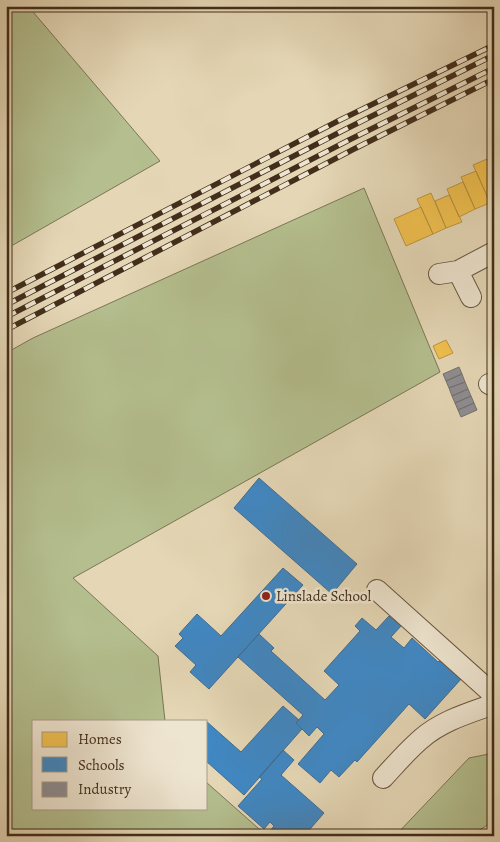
<svg xmlns="http://www.w3.org/2000/svg" width="500" height="842" font-family="Alegreya,serif">
	<rect width="100%" height="100%" fill="#e5d7b6"/>
	<filter id="stains"><feTurbulence type="fractalNoise" baseFrequency=".004" numOctaves="4"/><feColorMatrix values="0 0 0 0 .2 0 0 0 0 .09 0 0 0 0 .02 0 0 0 .5 -.17"/></filter>
	<radialGradient id="worn" r=".72"><stop offset=".6" stop-color="#630" stop-opacity="0"/><stop offset="1" stop-color="#630" stop-opacity=".3"/></radialGradient>
	<path fill="#b4be8e" stroke="#7b7654" d="M6,6H28L160,161L6,249Z
		M364,188L440,372L73,578L158,656L165,721H34V808H206V782L267,836H6V353L33,338Z
		M494,753V821L470,836H395L469,758Z"/>
	<path fill="#f2c14e" stroke="#bd953e" d="M487,159L494,172V195L488,198L473,165Z
		M476,171L490,203L475,209L461,177Z
		M463,182L475,209L459,217L447,189Z
		M431,193L446,228L433,234L417,199Z
		M449,195L462,222L446,228L435,201Z
		M421,207L433,234L406,246L394,219Z
		M446,340L453,353L439,359L433,346Z"/>
	<path fill="#3f88c5" stroke="#406d92" d="M259,478L357,564L332,594L234,508Z
		M283,568L303,585L209,689L190,672L196,665L175,646L183,638L179,634L197,614L221,636Z
		M389,616L401,626L391,637L404,648L412,638L438,662L441,659L462,678L425,719L409,704L357,762L355,760L339,777L331,770L320,783L298,764L324,734L317,727L309,736L296,723L303,715L238,657L259,634L274,648L271,651L325,700L339,685L324,671L360,631L355,626L362,618L376,630Z
		M283,706L299,720L296,723L302,729L244,795L206,761V721L241,752Z
		M283,750L294,760L281,775L324,813L304,836H276L270,831L274,826L270,822L264,829L238,806L262,779L259,777Z"/>
	<path fill="#8d8d92" stroke="#76706e" d="M459,367L462,374L446,381L443,374Z
		M462,374L465,382L449,388L446,381Z
		M465,382L468,389L452,396L449,388Z
		M468,389L471,396L455,403L452,396Z
		M471,396L474,403L458,410L455,403Z
		M474,403L477,410L461,417L458,410Z"/>
	<g fill="none" stroke-linecap="round" stroke-linejoin="round">
		<g stroke="#6b5841" stroke-width="22">
			<path id="minor" d="M458,271L471,297
				M439,274L458,271L494,252
				M489,384L494,386
				M377,590L494,695
				M383,778C395,765 407,751 421,739C441,721 469,713 494,704"/>
		</g>
		<use href="#minor" stroke="#eee5d0" stroke-width="20"/>
		<g stroke="#422e1a" stroke-width="5.5">
			<path id="rail" d="M6,293L338,121L494,45
				M6,305L344,130L494,55
				M6,317L349,140L494,68
				M6,330L354,149L494,79"/>
		</g>
		<use href="#rail" stroke="#eee5d0" stroke-width="4" stroke-dasharray="11" stroke-linecap="butt"/>
	</g>
	<circle fill="#8f2418" stroke="#eee5d0" stroke-width="2" cx="266" cy="596" r="5"/>
	<g text-anchor="middle" stroke-width="5" stroke-linejoin="round" paint-order="stroke">
		<g font-size="15" fill="#422e1a" stroke="#eee5d0" text-anchor="start">
			<text x="276" y="601">Linslade School</text>
		</g>
	</g>
	<rect width="500" height="842" fill="none" stroke="#e5d7b6" stroke-width="25"/>
	<rect x="8" y="8" width="485" height="827" fill="none" stroke="#422e1a" stroke-width="2.5"/>
	<rect x="12" y="12" width="475" height="817" fill="none" stroke="#422e1a"/>
	<rect x="32" y="720" width="175" height="90" fill="#eee5d0" stroke="#a99c87"/>
	<rect x="42" y="732" width="25" height="15" fill="#f2c14e" stroke="#a99c87"/>
	<text x="78" y="744" font-size="15" fill="#422e1a">Homes</text>
	<rect x="42" y="757" width="25" height="15" fill="#3f88c5" stroke="#a99c87"/>
	<text x="78" y="770" font-size="15" fill="#422e1a">Schools</text>
	<rect x="42" y="782" width="25" height="15" fill="#8d8d92" stroke="#a99c87"/>
	<text x="78" y="794" font-size="15" fill="#422e1a">Industry</text>
	<rect width="100%" height="100%" filter="url(#stains)"/>
	<rect width="100%" height="100%" fill="url(#worn)"/>
</svg>
